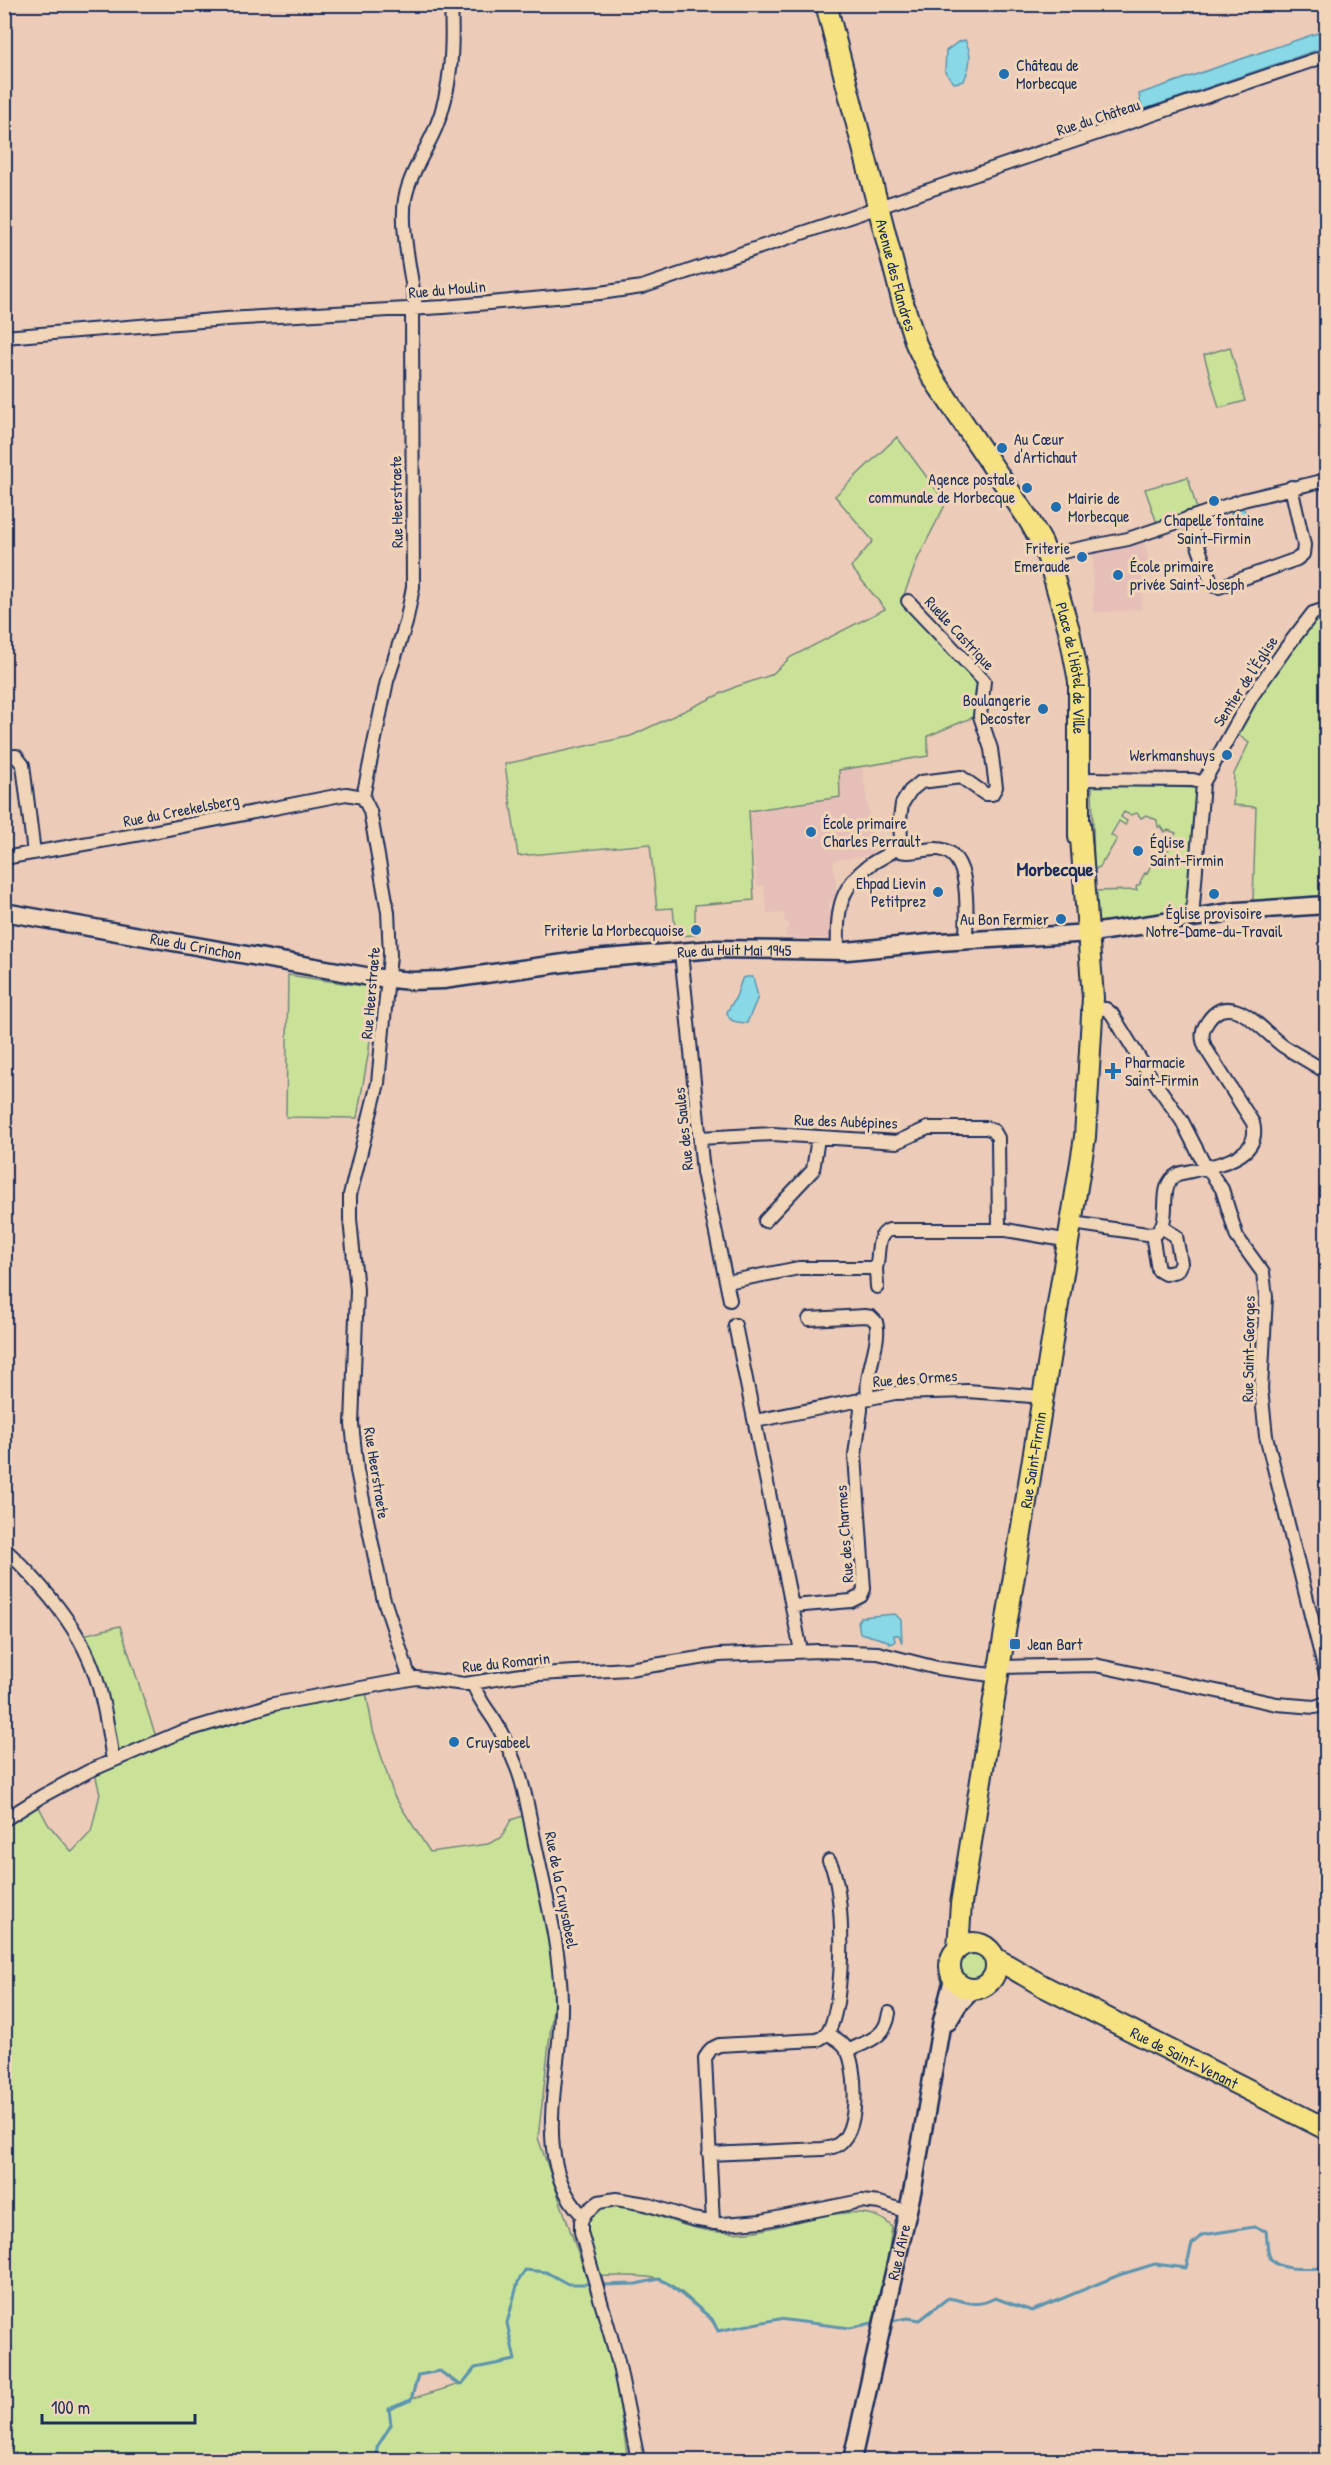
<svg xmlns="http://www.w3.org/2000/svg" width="1331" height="2465" font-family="'Patrick Hand',sans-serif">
	<rect width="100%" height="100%" fill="#eccbb8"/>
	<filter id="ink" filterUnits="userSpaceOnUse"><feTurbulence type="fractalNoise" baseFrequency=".0167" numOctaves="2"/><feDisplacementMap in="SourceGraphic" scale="12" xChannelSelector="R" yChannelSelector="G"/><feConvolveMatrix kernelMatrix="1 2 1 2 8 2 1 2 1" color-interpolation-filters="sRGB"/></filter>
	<g filter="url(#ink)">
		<path fill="#e6bfb8" d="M1143,539L1152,571L1143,572L1141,609L1093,613V552Z
			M862,766L874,854L833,861L838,901L829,903L833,939L786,937L785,929L789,928V922H785L784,913L767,914L764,885L757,886L749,811L839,797V770Z"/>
		<path fill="#cae298" stroke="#72887b" stroke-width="1.5" fill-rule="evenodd" d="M1230,347L1245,401L1219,408L1204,355Z
			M897,437L946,503L918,558L902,600L978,682V715L928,736V756L839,770L840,797L749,811L754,900L695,905V935L676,936L673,908L657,909L650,844L518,856L505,764L631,736L735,687L771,675L791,657L885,609L851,567L873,541L835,496Z
			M1188,477L1197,510L1158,526L1145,489Z
			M1316,613H1326V897L1253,901L1256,807L1233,805L1234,774L1249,743L1235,732L1260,691Z
			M1092,784L1197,788L1187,912L1097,923L1094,891L1137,890L1136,887L1141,883L1140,882L1145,873L1147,874L1153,860L1162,864L1176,833L1168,830L1165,832L1161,826L1158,827L1157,820L1146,815L1141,818L1137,813L1130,815L1124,812L1121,817L1127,821L1125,825L1119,821L1111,835L1117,839L1104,861L1103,860L1101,866L1094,870Z
			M288,975L370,987L373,1000L369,1050L357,1118L286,1117Z
			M120,1626L156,1737L120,1752L117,1751L83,1635Z
			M366,1692L373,1730L394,1796L430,1852L488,1844L501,1838L511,1820L525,1815L554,1965V2000L538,2138L590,2287L612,2357L628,2460H5V1827L38,1805L48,1824L72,1852L91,1832L100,1794L95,1773L174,1739L267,1710ZM440,2371L460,2384L411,2399L418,2375Z
			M960 1966a13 13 0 1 1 26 0a13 13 0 1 1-26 0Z
			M614,2205C639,2207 660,2218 684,2225C704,2231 727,2234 748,2232C787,2229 863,2193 892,2227L887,2264L872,2323L850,2328L779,2319L718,2331C711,2316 676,2284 659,2279C641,2274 618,2277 599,2276C591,2248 570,2210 614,2205Z"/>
		<path fill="#88d8e5" stroke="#5c94af" stroke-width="1.5" d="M1326,30V47L1142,110L1139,94Z
			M965,40C973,55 970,66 964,81L954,83L945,72L946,51L958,42Z
			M1231 516a8 8 0 1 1 16 0a8 8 0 1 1-16 0Z
			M746,977H753L758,997L747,1023C737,1022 729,1023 727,1012L736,997L742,979Z
			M895,1614L901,1620L902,1643L899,1635H894L895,1642L890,1644L888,1641L860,1633L858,1621L861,1617Z"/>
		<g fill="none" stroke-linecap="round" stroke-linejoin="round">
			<path stroke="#5c94af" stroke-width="3" d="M601,2285L636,2284L659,2279L669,2284L712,2319L718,2331L779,2319L850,2328L872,2323
				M892,2321L908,2318L920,2320L948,2298C969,2301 973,2309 995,2298L1032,2311L1119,2275L1155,2264L1186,2268L1192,2244L1202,2235L1254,2227L1266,2231C1267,2239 1267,2248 1269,2255C1274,2273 1312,2268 1326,2268
				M383,2460L377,2456V2447L391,2425L389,2409L411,2400L418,2375L440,2371L454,2382L462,2384L475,2368L515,2360L507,2323L518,2282L525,2270L546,2272L568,2284H591"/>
			<g stroke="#1b2f5e" stroke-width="16">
				<path id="street" d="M416,309C412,277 400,229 405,199C410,173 426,151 436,127C452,89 453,45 451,4
					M4,337L226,319L444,307L600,293L642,287L1326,56
					M1188,518L1211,582L1214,586L1219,587L1297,559L1303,554L1304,545L1291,487
					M1047,555L1128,539L1243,500L1326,480
					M4,757L16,756L23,765L34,853
					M1080,779L1193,780L1203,783
					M363,797L370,811L388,912L390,955L378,1083L350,1195V1219L357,1290L352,1424L357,1471L383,1597L410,1679
					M363,797L387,681L406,623L413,587L412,309
					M896,849C905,855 922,850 933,849C974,846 966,914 966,940
					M4,858L152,832L346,794L363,797
					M1192,918L1203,783L1252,696L1286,648L1313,613L1326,609
					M681,952L703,1172L730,1300
					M838,952C837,914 837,888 871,864C880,858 891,854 899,846L901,840L900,819L902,804L910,791L921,782L961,777L985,794H992L996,787L991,749L980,716L984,681L908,601
					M1088,1008L1106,1009L1112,1014L1149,1074L1182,1121L1203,1162L1222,1189L1237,1237L1263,1273L1266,1297L1261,1389L1266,1436L1326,1675
					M700,1138L773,1134L897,1142L928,1128H987L994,1131L998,1138L999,1230
					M765,1221L813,1170L818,1138
					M1073,1223L1147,1234L1156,1233C1174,1219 1155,1186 1178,1174C1205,1167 1263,1162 1253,1123L1208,1052C1203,1044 1200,1035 1205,1026C1228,984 1262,1031 1283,1046C1297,1055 1312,1063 1326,1072
					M1152,1234L1158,1270L1165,1274L1177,1271L1181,1263L1176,1236L1161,1227
					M876,1268L877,1287
					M727,1282L799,1268H876C880,1255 875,1236 889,1230H1006L1070,1241
					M809,1319L865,1316L871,1317L876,1322C882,1341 864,1373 868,1397
					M735,1325L801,1651
					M755,1421L895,1393L968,1391L1044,1397
					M4,1549C19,1561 31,1575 43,1589C95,1649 101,1684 113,1760
					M793,1606L851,1601L861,1596L864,1589L855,1455L861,1410V1399
					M1000,1667L1095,1665L1277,1704L1315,1707L1326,1703
					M473,1683C477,1698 488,1710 496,1723C504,1737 511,1753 517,1768C526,1791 529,1815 534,1839C545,1893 560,1945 561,2001C563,2071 528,2160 583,2216
					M4,1820L42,1796L89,1771L178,1733L274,1704L416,1678L465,1684L521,1675L629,1669L719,1655L818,1651L878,1653L937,1668L999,1676
					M847,2051C868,2041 886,2038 889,2013
					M709,2154L822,2149C830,2148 837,2147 843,2140C859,2123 857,2067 846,2048C842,2041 833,2037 827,2033
					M713,2223L705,2058L711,2049L719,2045L817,2040C822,2038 825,2036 828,2032C845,2005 846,1886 829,1861
					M638,2460L618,2361L581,2232V2221L586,2212L599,2202L616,2199L646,2204L692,2219L723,2224L762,2221L861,2201L880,2203L908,2212"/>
			</g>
			<g stroke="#1b2f5e" stroke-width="21">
				<g id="secondary">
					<path id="s1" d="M4,912L371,977L411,981L443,980L593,959L715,949L847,951L939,942L1092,933L1238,911L1326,905"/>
					<path d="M948,2022L958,2005L973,1989"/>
					<path id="s2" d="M852,2460L913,2188L942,2021L953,1979"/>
				</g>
			</g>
			<g stroke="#1b2f5e" stroke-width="24">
				<g id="primary">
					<path id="s3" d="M826,4L903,303L916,344L931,375L1029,520L1042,543L1049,561L1069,630L1079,681V837"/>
					<circle cx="973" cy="1966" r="23"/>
					<path id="s4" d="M958,1948L961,1904L1085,1137L1093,998L1080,824"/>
					<path id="s5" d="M995,1958L1043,1986L1326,2129"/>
				</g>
			</g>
			<use href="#street" stroke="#f1d5b8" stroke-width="12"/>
			<use href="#secondary" stroke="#f1d5b8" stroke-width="16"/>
			<use href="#primary" stroke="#f7e281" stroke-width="20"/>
		</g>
	</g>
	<g fill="#1f6fb2" stroke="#f1d5b8" stroke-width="2">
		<circle cx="1004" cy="74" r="6"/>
		<circle cx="1002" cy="448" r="6"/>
		<circle cx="1027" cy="488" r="6"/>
		<circle cx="1214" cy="501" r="6"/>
		<circle cx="1056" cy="507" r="6"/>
		<circle cx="1082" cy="557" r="6"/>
		<circle cx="1118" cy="575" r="6"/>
		<circle cx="1043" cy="709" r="6"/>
		<circle cx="1227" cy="755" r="6"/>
		<circle cx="811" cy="832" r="6"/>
		<circle cx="1138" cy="851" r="6"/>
		<circle cx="938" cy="892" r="6"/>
		<circle cx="1214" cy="894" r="6"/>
		<circle cx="1061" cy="919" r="6"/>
		<circle cx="696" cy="930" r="6"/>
		<path d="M1110 1062h6v6h6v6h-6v6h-6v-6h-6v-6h6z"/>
		<rect x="1009" y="1638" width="12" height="12" rx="3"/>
		<circle cx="454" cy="1742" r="6"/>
	</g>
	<g text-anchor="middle" stroke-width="6" stroke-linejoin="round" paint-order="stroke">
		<g font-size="16" fill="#1b2f5e" stroke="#f1d5b8" text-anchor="start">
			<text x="1016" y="71">Château de<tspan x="1016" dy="18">Morbecque</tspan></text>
			<text x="1014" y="445">Au Cœur<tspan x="1014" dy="18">d'Artichaut</tspan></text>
			<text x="1015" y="485" text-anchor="end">Agence postale<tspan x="1015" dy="18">communale de Morbecque</tspan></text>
			<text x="1068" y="504">Mairie de<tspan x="1068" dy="18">Morbecque</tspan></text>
			<text x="1214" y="526" text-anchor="middle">Chapelle fontaine<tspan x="1214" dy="18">Saint-Firmin</tspan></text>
			<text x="1070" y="554" text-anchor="end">Friterie<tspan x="1070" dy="18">Emeraude</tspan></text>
			<text x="1130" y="572">École primaire<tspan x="1130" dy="18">privée Saint-Joseph</tspan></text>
			<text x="1031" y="706" text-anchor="end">Boulangerie<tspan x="1031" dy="18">Decoster</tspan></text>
			<text x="1215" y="761" text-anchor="end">Werkmanshuys</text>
			<text x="823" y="829">École primaire<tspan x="823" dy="18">Charles Perrault</tspan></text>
			<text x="1150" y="848">Église<tspan x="1150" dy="18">Saint-Firmin</tspan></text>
			<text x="926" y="889" text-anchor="end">Ehpad Lievin<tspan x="926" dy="18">Petitprez</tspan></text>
			<text x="1214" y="919" text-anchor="middle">Église provisoire<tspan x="1214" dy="18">Notre-Dame-du-Travail</tspan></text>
			<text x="1049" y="925" text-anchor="end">Au Bon Fermier</text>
			<text x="684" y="936" text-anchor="end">Friterie la Morbecquoise</text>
			<text x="1125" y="1068">Pharmacie<tspan x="1125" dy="18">Saint-Firmin</tspan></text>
			<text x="1027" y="1650">Jean Bart</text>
			<text x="466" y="1748">Cruysabeel</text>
		</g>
		<g font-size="16" fill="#1b2f5e" stroke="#f1d5b8">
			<text transform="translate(1098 117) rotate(-18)" y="6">Rue du Château</text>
			<text dy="6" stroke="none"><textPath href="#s3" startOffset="280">Avenue des Flandres</textPath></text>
			<text transform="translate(447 289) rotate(-5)" y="6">Rue du Moulin</text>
			<text transform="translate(396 502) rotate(-91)" y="6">Rue Heerstraete</text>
			<text transform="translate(960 633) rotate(47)" y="6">Ruelle Castrique</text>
			<text dy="6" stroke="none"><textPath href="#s3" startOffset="717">Place de l'Hôtel de Ville</textPath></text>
			<text transform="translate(1245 681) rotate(-57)" y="6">Sentier de l'Église</text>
			<text transform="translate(181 810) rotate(-11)" y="6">Rue du Creekelsberg</text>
			<text dy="6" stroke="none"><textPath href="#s1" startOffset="195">Rue du Crinchon</textPath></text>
			<text dy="6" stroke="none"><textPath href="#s1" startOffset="738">Rue du Huit Mai 1945</textPath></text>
			<text transform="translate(370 993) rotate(-85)" y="6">Rue Heerstraete</text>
			<text transform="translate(846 1121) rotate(2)" y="6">Rue des Aubépines</text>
			<text transform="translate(683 1129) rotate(-96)" y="6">Rue des Saules</text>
			<text transform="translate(1248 1349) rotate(-89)" y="6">Rue Saint-Georges</text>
			<text transform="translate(915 1378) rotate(-4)" y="6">Rue des Ormes</text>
			<text dy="6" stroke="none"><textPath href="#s4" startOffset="494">Rue Saint-Firmin</textPath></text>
			<text transform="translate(377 1473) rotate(81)" y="6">Rue Heerstraete</text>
			<text transform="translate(844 1534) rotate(-94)" y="6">Rue des Charmes</text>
			<text transform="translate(506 1662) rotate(-6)" y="6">Rue du Romarin</text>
			<text transform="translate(562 1890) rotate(79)" y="6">Rue de la Cruysabeel</text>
			<text dy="6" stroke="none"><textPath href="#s5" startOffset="214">Rue de Saint-Venant</textPath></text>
			<text dy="6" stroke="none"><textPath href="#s2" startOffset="213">Rue d'Aire</textPath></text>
		</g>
		<g font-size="20" font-weight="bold" fill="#1b2f5e" stroke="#f1d5b8">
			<text x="1055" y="876">Morbecque</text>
		</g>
	</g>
	<rect width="1331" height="2465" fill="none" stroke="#f1d5b8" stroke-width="24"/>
	<rect x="12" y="12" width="1307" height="2441" fill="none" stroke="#1b2f5e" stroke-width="2" filter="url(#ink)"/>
	<path d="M42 2414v9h153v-9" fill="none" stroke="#1b2f5e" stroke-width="3"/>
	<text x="51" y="2414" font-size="18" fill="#1b2f5e" stroke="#f1d5b8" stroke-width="4.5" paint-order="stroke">100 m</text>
</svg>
